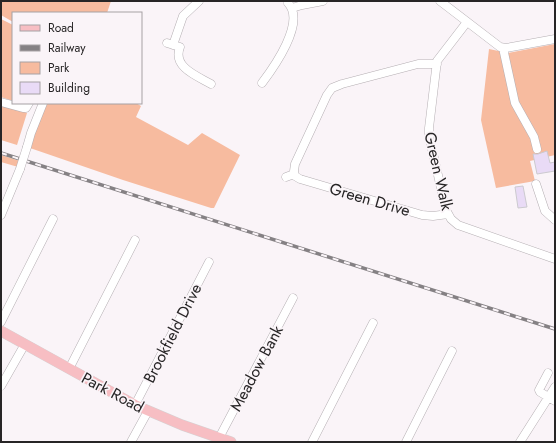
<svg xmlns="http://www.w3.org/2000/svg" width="556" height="443" font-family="Jost,sans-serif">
	<rect width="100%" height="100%" fill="#faf4f8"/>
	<path fill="#f7bb9f" d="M1,1H111L107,13H13V22L1,15Z
		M1,19L13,25V101L1,97Z
		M555,44V155L530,161L535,181L496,188L481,120L489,49L508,53Z
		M45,103H136L141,106L136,117L188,145L202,133L240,155L214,208H211L123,180L30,148Z
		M1,104L27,113L17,145L1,140Z
		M1,155L20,161L18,167L1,162Z"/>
	<path fill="#e9dbf6" stroke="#cccacf" d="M547,151L550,163L555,162V171L537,174L533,154H538Z
		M523,186L527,207L518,208L515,187Z"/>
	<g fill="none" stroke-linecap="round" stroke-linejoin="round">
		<g stroke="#b5afb3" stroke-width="9">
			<path id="minor" d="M440,1L500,47L506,48L555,39
				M292,8L302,5L323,1
				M467,22L437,61L429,128V136L446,210L451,219L458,225L555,259
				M167,43L180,47C172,67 197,76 211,84
				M173,45L183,16L199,1
				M503,48L515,103L534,137L537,149
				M437,64H418L342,84L332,88L327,95L295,164L294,171L295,176L300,179L422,215L433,216L448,214
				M262,83C274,67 306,22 288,3
				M1,102L23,108H26L29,103
				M27,147L31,133L43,103
				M286,177L294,174
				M536,184L545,211L555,220
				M1,215L20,169
				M1,322L53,219
				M69,369L135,240
				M548,373L539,390L540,392L555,401
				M1,386L25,344
				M135,405L209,262
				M219,438L293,298
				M131,442L148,411
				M312,442L373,323
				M406,442L452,351
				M520,442L555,387"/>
		</g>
		<g stroke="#d4d3d4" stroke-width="11">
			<path id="major" d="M1,331L135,405L182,425L231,442"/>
		</g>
		<use href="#minor" stroke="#fff" stroke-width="8"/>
		<use href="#major" stroke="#f7bec3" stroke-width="10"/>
		<g stroke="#858184" stroke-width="3.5">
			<path id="rail" d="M1,153L555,329"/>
		</g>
		<use href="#rail" stroke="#faf4f8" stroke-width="2" stroke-dasharray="6" stroke-linecap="butt"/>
		<g stroke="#b5afb3" stroke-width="9" stroke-linecap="butt">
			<path id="minor-bridge" d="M20,169L27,147"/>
		</g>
		<use href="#minor-bridge" stroke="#fff" stroke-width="8"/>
	</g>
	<g text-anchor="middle" stroke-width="3.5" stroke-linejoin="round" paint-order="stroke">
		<g font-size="16" fill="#272526" stroke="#faf4f8">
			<text transform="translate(439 171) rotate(77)" y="6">Green Walk</text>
			<text transform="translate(370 199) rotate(16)" y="6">Green Drive</text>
			<text transform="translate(172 333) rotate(-63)" y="6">Brookfield Drive</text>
			<text transform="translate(256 368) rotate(-62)" y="6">Meadow Bank</text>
			<text transform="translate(113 392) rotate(28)" y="6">Park Road</text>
		</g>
	</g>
	<rect width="556" height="443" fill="none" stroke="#272526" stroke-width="4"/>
	<rect x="12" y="12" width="130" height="92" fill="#faf4f8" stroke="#a6a1a4"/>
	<rect x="20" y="25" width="20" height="6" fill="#f7bec3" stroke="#a6a1a4"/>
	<text x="48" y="32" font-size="12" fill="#272526">Road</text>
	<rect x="20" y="45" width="20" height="6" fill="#858184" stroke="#a6a1a4"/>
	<text x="48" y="52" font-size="12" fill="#272526">Railway</text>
	<rect x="20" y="62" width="20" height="12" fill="#f7bb9f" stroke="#a6a1a4"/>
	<text x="48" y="72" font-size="12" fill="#272526">Park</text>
	<rect x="20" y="82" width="20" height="12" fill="#e9dbf6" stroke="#a6a1a4"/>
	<text x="48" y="92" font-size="12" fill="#272526">Building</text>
</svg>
